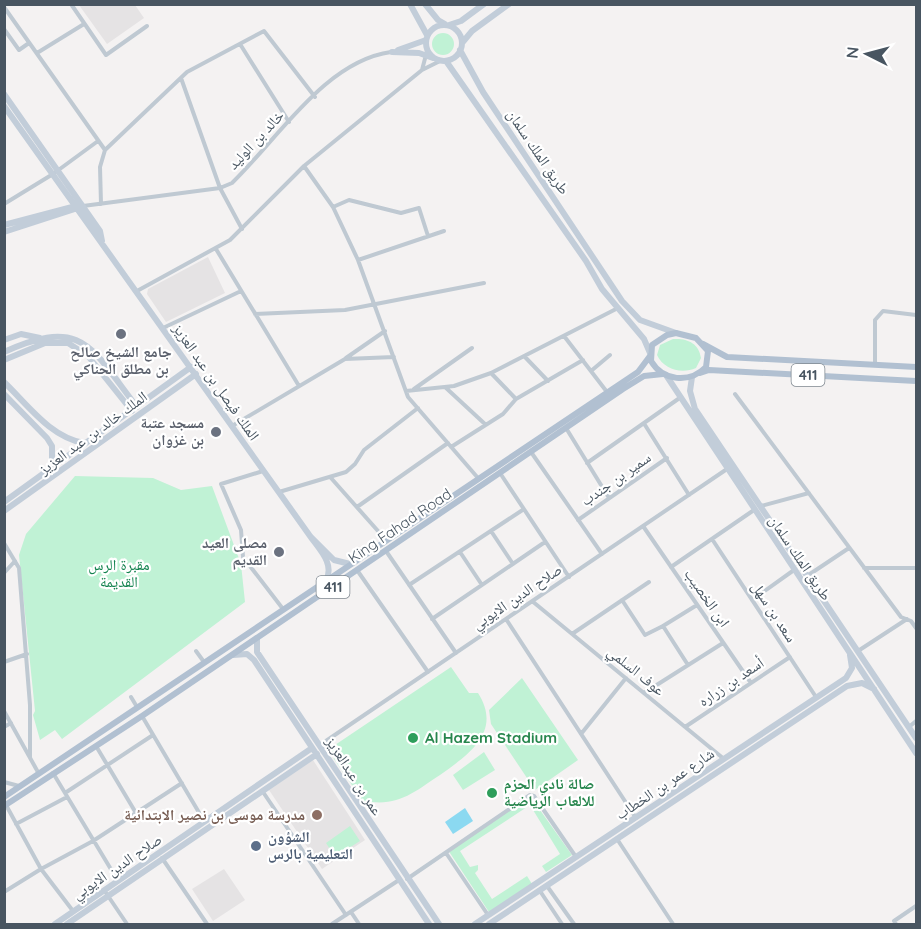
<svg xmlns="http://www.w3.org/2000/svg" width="921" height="929" font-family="Quicksand,'Noto Naskh Arabic',sans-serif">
	<rect width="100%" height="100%" fill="#f4f2f2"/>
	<path fill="#e5e3e4" d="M79,5H135L144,18L107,44Z
		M208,257L225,293L166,322L147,294L148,289Z
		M313,760L365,840L322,869L269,790Z
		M224,869L245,900L213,921L192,889Z"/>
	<path fill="#c0f2d5" d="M432 44a11 11 0 1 1 22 0a11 11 0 1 1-22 0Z
		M673,339C687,338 699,343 701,358L696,368C682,374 664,370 657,355L660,345Z
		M75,476L153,478L181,490L212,486L241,564L245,602L62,739L55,730L40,740L33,715L35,711L19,555L26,534Z
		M451,667L469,693H478C503,732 468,755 440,775C417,790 401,805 372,802L379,812L373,816L330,753L332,747Z
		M522,678L578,760L535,790L491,724L489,710Z
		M484,752L495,770L463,790L453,775Z
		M530,796L572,855L546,872L542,866L560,854L530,805L460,851L470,867L478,865V870L475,873L492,899L527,876L532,884L489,912L448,850Z
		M350,826L360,841L335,857L326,843Z"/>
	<path fill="#8bd9f1" d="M465,808L473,821L453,834L445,822Z"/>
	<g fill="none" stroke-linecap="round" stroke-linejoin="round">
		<path stroke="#bfc9d2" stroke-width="4" d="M71,4L106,55L147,26
			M4,7L105,150L100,167L101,204
			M4,29L19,50L29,43
			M240,44L289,122
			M427,51L422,70L440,61
			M37,53L84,24
			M181,78L220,188L242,229
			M105,150L187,72L264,31L315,97
			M304,166L333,207L358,260L408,397L478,478
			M4,204L53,174L98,141
			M83,206L220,188L232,183C278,139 325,61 391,52
			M333,207L349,200L401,213L419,208L428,236
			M216,249L299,386
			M358,260L444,231
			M137,291L230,240L304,166L422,70
			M255,314L345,310L484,283
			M163,328L241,291
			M564,336L607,392
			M525,357L548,381
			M346,358L385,331
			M875,365V320L883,311L916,315
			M591,371L610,355
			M491,373L516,399
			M445,387L486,425
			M414,389L472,348
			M406,391L454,386L491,373L618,308
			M735,394L901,617L911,621L916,628
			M645,425L689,495
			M232,426L345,359L394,357
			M566,428L609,498
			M451,447L503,414L516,399L583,360
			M531,452L602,554
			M587,463L681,397
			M263,471L221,484L241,530L243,557L283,609
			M500,473L569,577
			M331,478L386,540
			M279,492L346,472L355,464L364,450L418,408
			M761,506L809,493
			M357,507L448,443
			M578,520L667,458
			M643,526L751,683
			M491,531L513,564
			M712,539L816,697
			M4,543L19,568L30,705V757
			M386,551L456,653
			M460,552L482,585
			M671,567L754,510
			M864,568H916
			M357,570L428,672
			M4,573L15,561
			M807,576L849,548
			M409,585L524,509
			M622,600L645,635L663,626
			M752,600L794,570
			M532,601L724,759
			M432,619L545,542
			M506,619L636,818
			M572,634L649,582
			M196,651L204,662
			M858,651L907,619
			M4,662L27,654
			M688,665L663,626L697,605
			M644,693L723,643
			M131,697L137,707
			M4,711L39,774
			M142,716L204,821
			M4,727L11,723
			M685,727L790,657
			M909,727L916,721
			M581,734L626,678
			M320,745L727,469
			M96,746L136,813
			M53,773L118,881
			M4,782L19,786
			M263,792L346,915
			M65,793L153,735
			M6,805L41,869L73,911
			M16,824L67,797
			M617,839L673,924
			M446,853L488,915
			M162,858L207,924
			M407,879L530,795L534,796L576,857
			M547,886L574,924
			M104,890L127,924
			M540,891L562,924
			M4,892L41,869L93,841L182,783
			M351,912L359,924
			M332,924L399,880
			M896,924L894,921L916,906"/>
		<path stroke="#c2cdd9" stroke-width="6" d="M410,4L427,35
			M425,4L438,20L445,24
			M426 43a18 18 0 1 1 36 0a18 18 0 1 1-36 0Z
			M449,25L461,21L484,4
			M462,43L472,31L509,4
			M398,50L426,40
			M460,50L483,92L622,301L640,320L676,333
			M392,52L419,53L433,58
			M446,61L586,261L602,289L644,339L650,353
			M4,94L100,231L102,241
			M4,106L310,536
			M4,225L76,206
			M4,232L81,207
			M4,340L21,334L40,338
			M4,352C84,316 91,348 137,407
			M4,360L45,343H68L88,356L132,411
			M666,375L916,753
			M692,377L690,391L695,409L916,738
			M4,382C28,405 50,437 84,443
			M4,394L47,438L52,446V466
			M4,502L191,367
			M4,511L196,374
			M326,580C335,564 319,549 310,536L334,560L350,564
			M257,638V652L439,924
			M233,655L247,654L254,660L429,924
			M55,924L312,748
			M67,924L317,754
			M475,924L846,678L852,668L850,655
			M489,924L847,686L862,683L874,689"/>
		<path stroke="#b1c0d1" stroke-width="6" d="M676,333L696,338L708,351L706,367C689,384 663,381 651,361L652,345L667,335Z
			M703,344L727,357L916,367
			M700,373L709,370L916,381
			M4,797L638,372L650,356
			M4,806L142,716L623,389L644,376L663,374"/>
	</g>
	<g fill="#6b7280" stroke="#fff" stroke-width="2">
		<circle cx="121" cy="334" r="6"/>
		<circle cx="216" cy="432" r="6"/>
		<circle cx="279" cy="552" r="6"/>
	</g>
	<g fill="#2e9e5b" stroke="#fff" stroke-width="2">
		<circle cx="413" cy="738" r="6"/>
		<circle cx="492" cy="793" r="6"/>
	</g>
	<circle fill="#8d6e63" stroke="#fff" stroke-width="2" cx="317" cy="815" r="6"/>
	<circle fill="#5c6f8a" stroke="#fff" stroke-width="2" cx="256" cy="846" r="6"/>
	<g text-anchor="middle" stroke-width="4.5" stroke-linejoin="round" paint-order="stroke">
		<g fill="#fff" stroke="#7f8890" stroke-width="1.5">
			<rect x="791.5" y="364" width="33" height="22" rx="4.5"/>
			<rect x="316.5" y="576" width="33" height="22" rx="4.5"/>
		</g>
		<g font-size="14" font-weight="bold" fill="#485561">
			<text x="808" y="380">411</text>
			<text x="333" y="592">411</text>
		</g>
		<g font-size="15" fill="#485561" stroke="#fff">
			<text transform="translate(256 140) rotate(-47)" y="5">خالد بن الوليد</text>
			<text transform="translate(538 152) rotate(56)" y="5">طريق الملك سلمان</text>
			<text transform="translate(216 382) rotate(55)" y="5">الملك فيصل بن عبد العزيز</text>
			<text transform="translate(93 433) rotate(-36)" y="5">الملك خالد بن عبد العزيز</text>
			<text transform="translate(616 479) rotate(-35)" y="5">سمير بن جندب</text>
			<text transform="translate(400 526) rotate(-34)" y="5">King Fahad Road</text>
			<text transform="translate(800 558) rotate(56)" y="5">طريق الملك سلمان</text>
			<text transform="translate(517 597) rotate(-34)" y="5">صلاح الدين الايوبي</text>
			<text transform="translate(707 598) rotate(55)" y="5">ابن الخصيب</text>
			<text transform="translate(774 612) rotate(57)" y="5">سعد بن سهل</text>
			<text transform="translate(636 671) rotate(39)" y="5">عوف السلمي</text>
			<text transform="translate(731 682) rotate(-34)" y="5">أسعد بن زراره</text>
			<text transform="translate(354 776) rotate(57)" y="5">عمر بن عبدالعزيز</text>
			<text transform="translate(665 784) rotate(-34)" y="5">شارع عمر بن الخطاب</text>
			<text transform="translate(117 867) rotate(-34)" y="5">صلاح الدين الايوبي</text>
		</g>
		<g font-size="15" font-weight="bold" fill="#5b616d" stroke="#fff" text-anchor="end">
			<text x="121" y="357" text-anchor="middle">جامع الشيخ صالح<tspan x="121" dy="17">بن مطلق الحناكي</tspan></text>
			<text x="204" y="428">مسجد عتبة<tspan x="204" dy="17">بن غزوان</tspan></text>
			<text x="267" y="548">مصلى العيد<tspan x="267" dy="17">القديم</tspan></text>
		</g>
		<g font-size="15" fill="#13834f" stroke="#fff">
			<text x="119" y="570">مقبرة الرس<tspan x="119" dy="17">القديمة</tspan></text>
		</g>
		<g font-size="15" font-weight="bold" fill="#27864d" stroke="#fff" text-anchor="start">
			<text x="425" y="743">Al Hazem Stadium</text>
			<text x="504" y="789">صالة نادي الحزم<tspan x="504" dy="17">للالعاب الرياضية</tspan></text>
		</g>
		<g font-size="15" font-weight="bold" fill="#785e54" stroke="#fff" text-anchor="end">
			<text x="305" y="820">مدرسة موسى بن نصير الابتدائية</text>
		</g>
		<g font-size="15" font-weight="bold" fill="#4e5e75" stroke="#fff" text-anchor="start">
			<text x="268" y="842">الشؤون<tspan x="268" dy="17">التعليمية بالرس</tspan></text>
		</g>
	</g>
	<rect width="921" height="929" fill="none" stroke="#485561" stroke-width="12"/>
	<g transform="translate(867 54) rotate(276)" stroke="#ffffff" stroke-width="4.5" paint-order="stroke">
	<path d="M0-4.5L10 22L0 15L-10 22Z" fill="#485561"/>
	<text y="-9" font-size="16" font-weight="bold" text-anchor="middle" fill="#485561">N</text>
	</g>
</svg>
